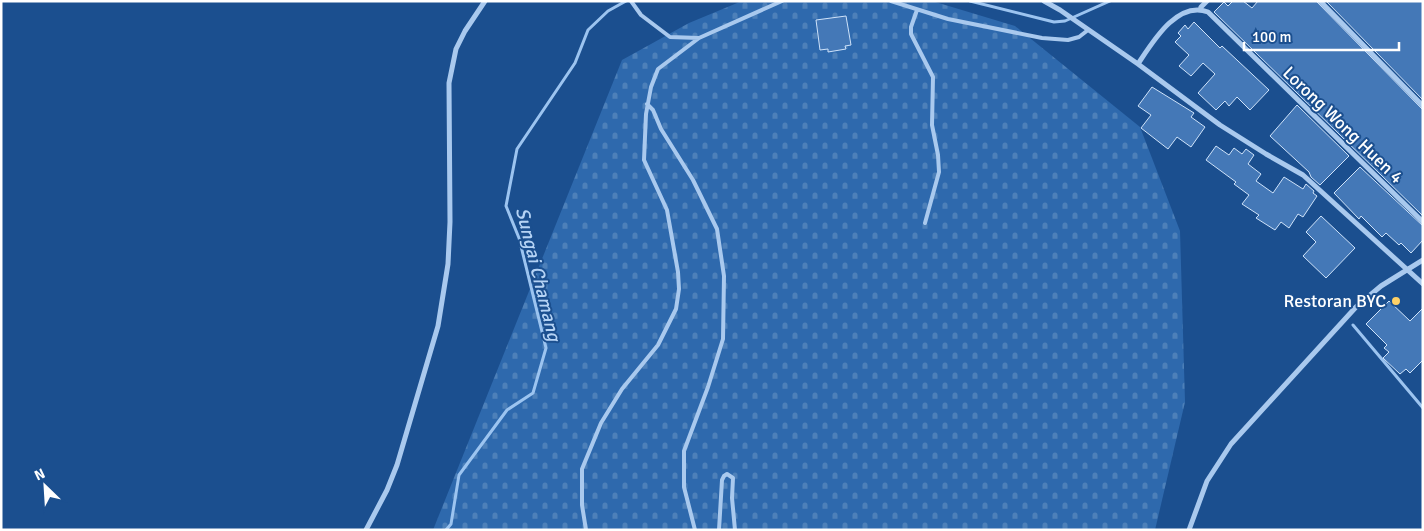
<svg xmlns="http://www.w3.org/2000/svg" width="1424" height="531" font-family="Signika,sans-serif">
	<defs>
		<pattern id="cemetery-stones" width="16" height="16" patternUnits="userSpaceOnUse" patternTransform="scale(1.25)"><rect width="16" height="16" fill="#2e69ad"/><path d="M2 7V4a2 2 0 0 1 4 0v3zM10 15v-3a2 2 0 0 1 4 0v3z" fill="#4d80b9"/></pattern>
	</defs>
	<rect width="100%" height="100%" fill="#1b4f8f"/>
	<path fill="url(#cemetery-stones)" d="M742,1H932L1015,26L1140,127L1180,231L1185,402L1155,530H433L622,60L689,23Z"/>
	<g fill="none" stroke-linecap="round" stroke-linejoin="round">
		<path stroke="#9cc4f0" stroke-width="3" d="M970,1L1054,22L1065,21L1110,1
			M1353,325L1423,408
			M446,530L451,524L459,475L507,410L533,393L546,348L519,238L506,206L517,149L575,63L588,30L608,11L626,1"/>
	</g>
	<path fill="#4478b7" stroke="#cfe3fa" d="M1233,1H1243L1252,8L1258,1H1316L1423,110V216L1214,12L1224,2L1228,6Z
		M1326,1H1423V100Z
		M846,16L851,45L845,46L846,49L828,52V49L820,50L816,20Z
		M1194,22L1220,48L1222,46L1269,90L1250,110L1237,97L1229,106L1225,101L1216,110L1198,93L1215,74L1203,63L1191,76L1179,66L1189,55L1175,42L1181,36L1178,33L1185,25L1188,29Z
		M1152,87L1194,113L1191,117L1205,127L1191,147L1177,137L1168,149L1141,128L1151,115L1138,106Z
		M1297,105L1349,156L1320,185L1311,177L1309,172L1270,136Z
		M1216,146L1229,155L1234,148L1242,154L1246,149L1254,155L1248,164L1261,174L1256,181L1273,193L1284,177L1303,189L1306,184L1314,191L1313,193L1317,196L1303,217L1298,214L1289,228L1281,222L1275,230L1256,218L1259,215L1242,204L1249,195L1234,184L1236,182L1206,160Z
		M1360,167L1423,226V240L1411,253L1401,243L1399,245L1386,233L1382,237L1361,216L1359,219L1334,193Z
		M1321,216L1355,248L1326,278L1303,256L1316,242L1306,232Z
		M1389,301L1410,321L1423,308V360L1410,373L1406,369L1400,374L1383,358L1389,352L1384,348L1387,345L1366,324Z"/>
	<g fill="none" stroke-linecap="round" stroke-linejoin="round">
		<path stroke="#a9c9ee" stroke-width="4" d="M631,1L641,15L670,37L699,38L782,1
			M891,1L948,19L1042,38L1068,40L1079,37L1088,30
			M917,10L911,27V34L933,77L932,125L938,155L939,172L925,223
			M647,104L653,110L661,129L693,180L717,229L724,276L723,339L708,387L684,451V487L695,530
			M586,530L582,505V469L601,423L622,389L658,345L676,309L679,289L678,272L667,210L644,160L646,114L651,87L658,69L699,38
			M719,530L722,480L724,476L727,474L733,478L732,498L735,530"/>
		<path stroke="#a9c9ee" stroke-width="5" d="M1044,1L1060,10L1138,64L1220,125L1266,154L1303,175L1423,284
			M1320,1L1423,106
			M1201,7L1207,1
			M1138,64C1152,43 1177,0 1208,12L1423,222
			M366,530L387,490L397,465L438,326L448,264L450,222L449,83L456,49L465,31L485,1
			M1189,530L1207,481L1231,444L1356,307L1381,286L1423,260"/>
	</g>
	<circle fill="#ffd166" stroke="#1b4f8f" stroke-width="2" cx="1396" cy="301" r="5"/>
	<g text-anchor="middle" stroke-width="4" stroke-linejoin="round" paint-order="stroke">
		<g font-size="18" fill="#fff" stroke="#1b4f8f">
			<text transform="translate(1343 125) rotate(44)" y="6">Lorong Wong Huen 4</text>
		</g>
		<g font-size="18" fill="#fff" stroke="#1b4f8f" text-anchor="end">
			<text x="1386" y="307">Restoran BYC</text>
		</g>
		<g font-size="19" font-style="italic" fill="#b5d3f5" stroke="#1b4f8f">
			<text transform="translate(539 274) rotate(76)" y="7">Sungai Chamang</text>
		</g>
	</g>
	<rect width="1424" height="531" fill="none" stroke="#ffffff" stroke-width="5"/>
	<g transform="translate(45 486) rotate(335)" stroke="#1b4f8f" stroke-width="4" paint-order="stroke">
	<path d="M0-4L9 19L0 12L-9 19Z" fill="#ffffff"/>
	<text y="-8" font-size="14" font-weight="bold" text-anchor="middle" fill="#ffffff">N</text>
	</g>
	<path d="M1244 42v8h155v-8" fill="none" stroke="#ffffff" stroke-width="2.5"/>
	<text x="1252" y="42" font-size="15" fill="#ffffff" stroke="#1b4f8f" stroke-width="4" paint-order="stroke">100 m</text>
</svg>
